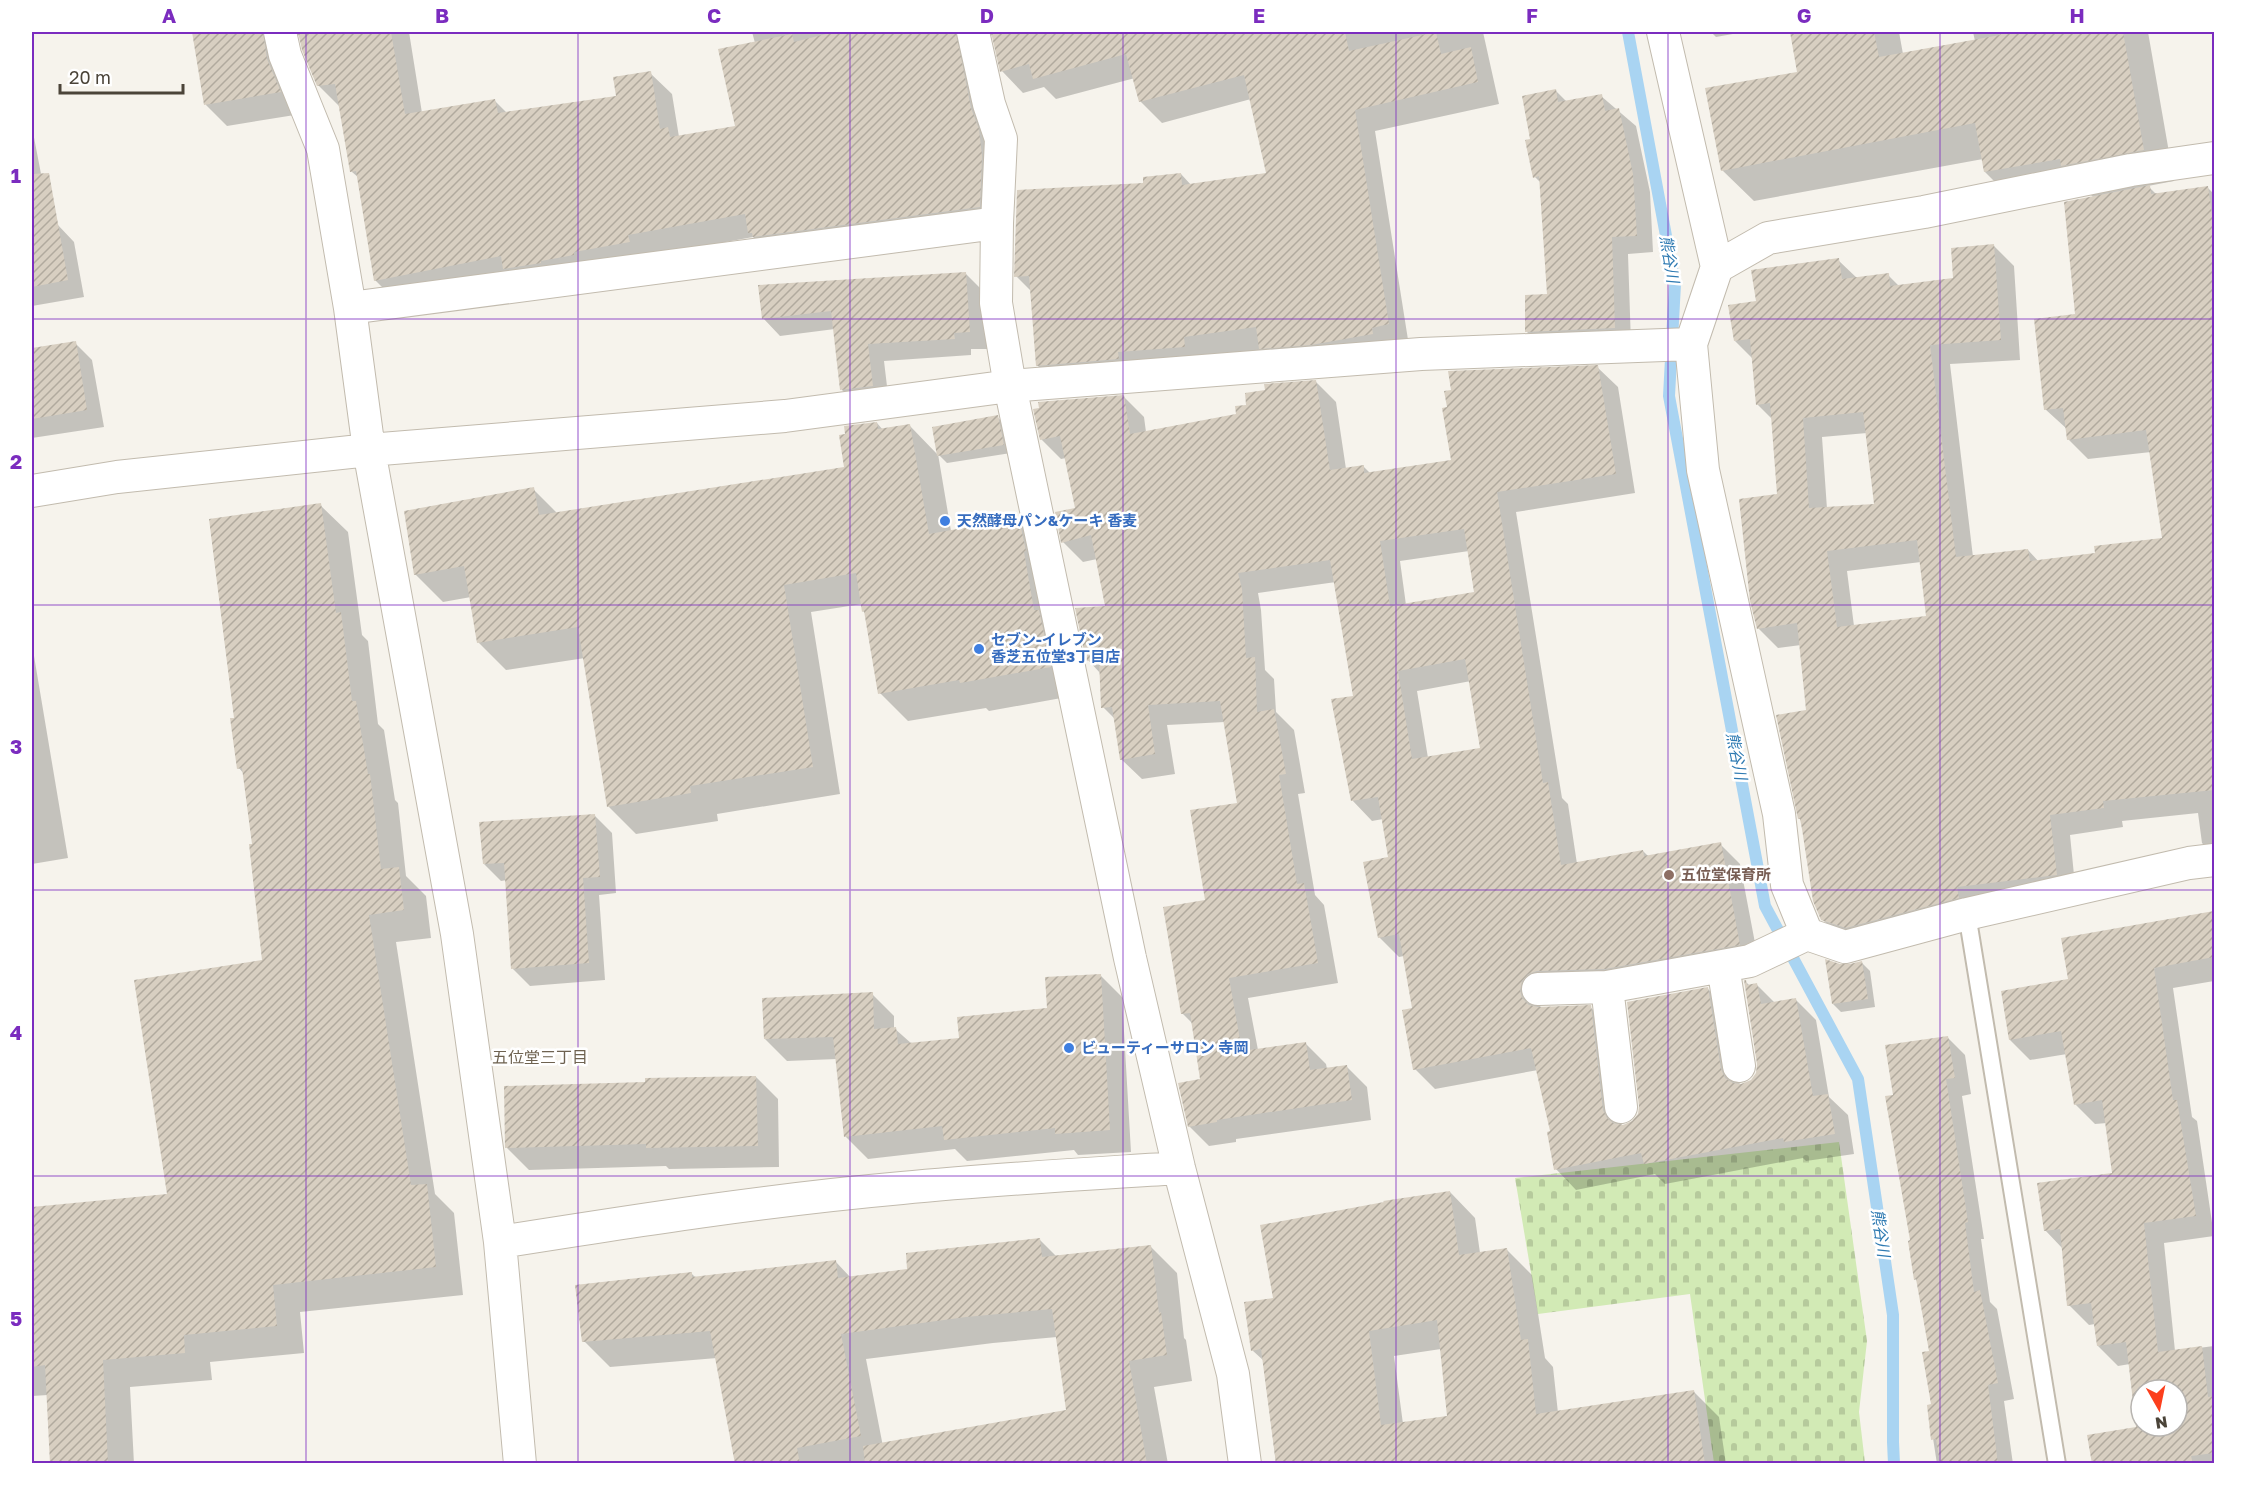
<svg xmlns="http://www.w3.org/2000/svg" width="2246" height="1495" font-family="'Golos Text','Noto Sans JP',sans-serif">
	<defs>
		<pattern id="cemetery-stones" width="16" height="16" patternUnits="userSpaceOnUse" patternTransform="scale(1.5)"><rect width="16" height="16" fill="#d2eab5"/><path d="M2 7V4a2 2 0 0 1 4 0v3zM10 15v-3a2 2 0 0 1 4 0v3z" fill="#b6ca9c"/></pattern>
		<pattern id="building-hatch" width="6" height="6" patternUnits="userSpaceOnUse" patternTransform="scale(1.5)"><rect width="6" height="6" fill="#d8cfc1"/><path d="M-1 1l2-2M0 6l6-6M5 7l2-2" fill="none" stroke="#b1aa9e"/></pattern>
	</defs>
	<rect width="100%" height="100%" fill="#f6f3ec"/>
	<path fill="url(#cemetery-stones)" d="M1839,1142L1867,1341L1859,1412L1865,1463H1714L1690,1294L1538,1314L1515,1178Z"/>
	<path fill="#0003" fill-rule="evenodd" d="M193,32H409L422,113L495,101L507,113L618,97L650,73L672,94L679,137L737,127L755,43L752,32H1483L1499,104L1375,131L1409,346L1282,369L1263,350L1205,358L1059,387L1037,365L1032,292L1016,276L1145,184L1181,174L1192,186L1268,174L1251,99L1162,123L1141,102L1135,78L1056,99L1044,87L1023,93L1002,71L994,36L990,35L982,40L1001,228L771,254L753,237L397,302L376,281L359,178L352,172L341,108L318,85L299,35L289,40L301,114L227,126L206,105Z
		M1711,32H1744L1716,37Z
		M1791,32H1899L1903,54L1975,41L1973,32H2148L2174,181L2148,186L2157,195L2208,188L2214,194V856L2202,843L2198,813L2122,821L2123,827L2070,835L2076,895L1842,939L1822,919L1801,821L1799,818L1808,712L1801,645L1778,648L1758,628L1779,496L1773,420L1757,404L1753,359L1735,341L1757,302L1838,260L1858,279L1888,275L1899,286L1954,280L1994,246L2014,266L2020,360L1950,364L1973,557L2028,550L2039,562L2097,554L2163,539L2151,452L2088,459L2068,439L2067,429L2045,409L2077,315L2094,198L2087,191L2016,203L1985,172L1983,159L1754,201L1722,170L1799,73ZM1867,433L1876,505L1827,509L1822,437ZM1921,562L1927,617L1854,626L1847,571Z
		M1555,90L1567,102L1601,96L1636,126L1650,192L1653,252L1628,254L1631,344L1544,349L1527,332L1548,295L1541,183L1535,177L1532,140Z
		M32,127L42,179L32,180Z
		M57,224L74,242L84,297L32,306V229Z
		M966,274L983,291L987,349H971V355L884,361L889,403L859,407L842,390L835,329L780,336L763,318Z
		M75,343L92,360L104,427L32,438V350Z
		M1597,367L1618,387L1635,493L1516,512L1562,798L1568,804L1577,864L1643,851L1649,857L1720,844L1740,864L1759,964L1542,1001L1540,1008L1590,1007L1611,1027L1622,1127L1633,1122L1639,1114L1708,989L1728,1009L1740,1086L1752,1081L1757,1074L1758,1064L1746,982L1750,986L1757,985L1775,1003L1796,1000L1816,1020L1829,1097L1848,1115L1854,1154L1806,1161L1803,1158L1665,1184L1655,1174L1576,1190L1556,1169L1552,1133L1538,1070L1435,1089L1415,1069L1414,1009L1404,956L1399,957L1379,937L1390,858L1383,819L1372,821L1352,800L1355,697L1336,582L1258,593L1261,610L1265,670L1274,679L1276,712L1294,730L1305,793L1298,794L1315,895L1324,905L1338,983L1248,998L1258,1050L1306,1044L1326,1064L1327,1069L1347,1067L1367,1087L1371,1120L1236,1139V1142L1209,1146L1189,1126L1202,1080L1193,1024L1183,1014L1207,901L1238,804L1225,722L1167,725L1175,774L1142,779L1121,759L1115,719L1103,707L1101,674L1088,660L1107,607L1097,559L1083,562L1063,542L1076,509L1066,458L1061,459L1041,439L1124,397L1144,417L1146,432L1238,415L1248,406L1316,382L1336,402L1346,469L1363,466L1370,473L1453,461ZM1469,551L1476,593L1406,605L1400,561ZM1471,681L1481,750L1428,758L1417,691Z
		M997,417L1006,425L1011,453L947,463L938,454L951,531L1019,519L1047,547L1078,695L989,711L986,708L908,721L880,693L866,614L863,611L862,604L811,612L840,794L717,814L718,821L636,834L608,806L585,658L506,670L478,642L471,597L443,602L415,574L533,489L558,514L846,468L877,423L883,430L910,426L938,455Z
		M320,505L348,532L362,635L368,641L378,724L384,730L395,800L398,803L406,876L426,896L431,938L396,942L435,1194L454,1213L463,1295L300,1312L304,1353L210,1362L212,1380L130,1387L134,1464H51L48,1395L32,1396V1209L169,1195L264,962L254,845L244,774L239,768L235,719Z
		M32,644L68,858L32,864Z
		M595,816L612,833L616,893L599,895L605,980L530,986L513,969L507,880L501,881L484,864Z
		M2214,913V981L2173,988L2192,1117L2197,1121L2214,1236L2164,1243L2175,1351L2214,1346V1464H2093L2137,1428L2130,1364L2118,1366L2098,1346L2095,1324L2089,1325L2069,1305L2063,1249L2045,1230L2114,1174L2107,1123L2095,1124L2075,1104L2067,1054L2030,1060L2010,1040L2070,981L2063,939ZM2141,1390H2177V1426H2141Z
		M1862,963L1870,971L1875,1007L1841,1012L1833,1004L1840,966Z
		M1100,975L1122,997L1131,1152L1078,1155L1074,1150L967,1161L955,1149L868,1159L846,1137L837,1059L787,1061L765,1039L872,994L894,1016V1028L912,1044L961,1039L1049,1010Z
		M1948,1038L1965,1055L1971,1094L1962,1096L1984,1239H1981L1990,1302L1997,1309L2014,1399L2004,1401L2013,1464H1937L1928,1406L1933,1405L1931,1352L1918,1282L1915,1279L1895,1096Z
		M756,1077L778,1099L779,1167L669,1169L666,1166L529,1170L507,1148Z
		M1450,1192L1475,1218L1480,1253L1506,1249L1532,1275L1545,1358L1553,1367L1558,1413L1694,1392L1719,1417L1726,1464H1276L1264,1361L1252,1350L1274,1299ZM1441,1349L1449,1417L1403,1424L1394,1356Z
		M1040,1240L1057,1257L1151,1247L1177,1273L1184,1338L1186,1340L1192,1381L1154,1387L1168,1464H915L1068,1412L1057,1337L993,1343L866,1359L886,1462L877,1464H737L717,1358L610,1367L584,1341L691,1273L696,1278L836,1262L851,1278L909,1270Z"/>
	<g fill="none" stroke-linecap="round" stroke-linejoin="round">
		<path stroke="#a9d4f2" stroke-width="12" d="M1628,32L1675,284L1669,396L1765,906L1858,1079L1893,1315V1442L1894,1464"/>
	</g>
	<path fill="url(#building-hatch)" fill-rule="evenodd" d="M192,32H263L267,59L281,92L204,105Z
		M298,32H391L405,114L495,99L498,113L616,96L613,77L651,71L660,129L668,127L670,137L735,126L718,49L792,34L794,42L834,32H956L971,108L979,129L982,156L980,207L753,237L752,233H748L745,214L628,235L630,242L574,252V255L541,261V263L503,269L501,256L374,281L356,171L350,172L335,84L317,86L302,50Z
		M991,32H1345L1349,51L1436,32L1441,54L1471,47L1478,82L1355,110L1389,324L1372,328L1373,334L1311,345L1259,349L1256,327L1184,337L1185,347L1118,352L1119,359L1036,366L1029,276L1014,277L1017,190L1143,183V177L1181,173L1182,185L1266,173L1244,75L1139,102L1126,54L1033,79L1029,64L1000,72Z
		M1790,32H1874L1879,57L2000,35V32H2123L2144,150L2061,166L2060,159L1984,172L1975,123L1721,171L1705,88L1797,72Z
		M1556,89L1558,102L1602,94L1605,111L1619,108L1633,174L1637,236L1612,237L1615,328L1525,332V295L1547,294L1539,176L1533,178L1525,140L1530,139L1522,96Z
		M49,173L68,280L32,287V174Z
		M2150,185L2151,194L2208,186L2214,229V790L2103,801L2104,808L2050,815L2057,875L1957,887L1959,898L1846,928L1821,920L1813,901L1802,829L1800,819H1798L1776,715L1806,710L1797,623L1757,629L1750,601L1739,499L1777,494L1770,403L1756,405L1750,339L1734,341L1728,305L1756,301L1751,270L1839,258L1842,279L1889,273L1890,286L1953,278L1951,248L1994,244L2001,340L1930,345L1956,557L2028,549L2030,561L2095,553L2094,546L2162,538L2146,430L2067,440L2063,408L2044,410L2034,319L2075,314L2064,202ZM1863,412L1874,504L1809,508L1803,418ZM1917,540L1926,616L1837,627L1827,551Z
		M966,272L970,332L954,333L955,339L868,344L873,386L840,390L831,311L762,319L758,285Z
		M76,341L87,410L32,419V348Z
		M1598,365L1616,474L1497,492L1543,783L1548,782L1561,865L1643,850L1644,856L1721,842L1740,945L1605,969L1537,971L1528,974L1522,981L1520,990L1522,998L1529,1005L1538,1007L1591,1005L1603,1110L1607,1118L1613,1123L1623,1125L1632,1121L1638,1114L1639,1106L1627,1002L1708,987L1721,1069L1725,1078L1733,1083L1741,1084L1751,1080L1756,1073L1757,1064L1744,980H1746L1747,985L1757,983L1761,1004L1796,998L1813,1096L1828,1094L1835,1134L1784,1142L1783,1138L1644,1164L1641,1153L1554,1170L1547,1132L1550,1131L1531,1048L1413,1070L1402,1010L1412,1008L1399,934L1378,938L1363,862L1388,857L1378,797L1351,801L1331,699L1353,696L1330,560L1238,573L1242,589L1246,658L1255,657L1257,712L1274,709L1286,774L1279,775L1297,884L1304,883L1318,963L1229,978L1242,1051L1306,1042L1310,1070L1347,1065L1352,1100L1217,1120V1122L1188,1127L1178,1083L1200,1079L1190,1013L1181,1014L1163,907L1205,900L1190,810L1237,803L1220,701L1148,705L1155,754L1120,760L1112,707L1101,708L1099,659L1086,661L1075,608L1105,606L1091,535L1061,543L1055,512L1075,508L1060,436L1040,440L1033,409L1039,408L1038,402L1124,395L1130,434L1236,414L1235,406L1246,405L1245,393L1265,390L1264,384L1316,380L1330,470L1364,465V473L1451,460L1442,408L1447,407L1444,391L1451,390L1448,371ZM1464,529L1474,592L1390,606L1380,541ZM1465,659L1480,748L1412,759L1398,671Z
		M998,415L1004,445L937,456L932,427Z
		M877,422L878,429L910,424L929,534L1019,518L1026,551L1024,552L1034,610H1039L1051,667L960,683L959,680L878,694L864,611L862,612L856,573L784,585L813,767L690,786L691,793L607,807L578,627L477,643L464,566L414,575L404,511L534,487L539,515L844,467L839,435L845,434L844,426Z
		M321,503L336,613L341,612L352,701H356L368,774H370L381,869L399,867L404,910L369,915L411,1185L427,1184L436,1267L273,1285L277,1326L184,1335L185,1353L103,1360L108,1464H50L45,1365L32,1367V1207L167,1194L134,980L262,960L249,844H252L242,768L237,769L230,718H234L209,519Z
		M595,814L600,877L583,878L589,963L511,969L504,863L483,864L479,822Z
		M2214,911V957L2154,968L2173,1100H2177L2196,1216L2144,1223L2158,1352L2202,1346L2208,1397L2214,1396V1453L2191,1456L2193,1464H2092L2087,1435L2136,1427L2126,1342L2097,1346L2091,1303L2067,1306L2060,1229L2044,1231L2037,1183L2112,1173L2102,1100L2074,1105L2061,1031L2009,1040L2001,991L2068,979L2061,938ZM2141,1390H2177V1426H2141Z
		M1825,959L1840,964H1850L1862,961L1868,999L1832,1004Z
		M1101,974L1110,1130L1055,1134V1128L944,1140L942,1126L844,1137L833,1037L764,1039L762,998L873,992L874,1029L896,1027L898,1044L959,1038L957,1017L1047,1008L1045,977Z
		M1948,1036L1955,1078L1946,1079L1968,1222L1965,1223L1974,1292L1980,1290L1998,1383L1988,1385L1998,1464H1940L1936,1439L1931,1440L1927,1405L1931,1404L1922,1352L1929,1351L1916,1279L1914,1280L1908,1241L1910,1240L1885,1096L1893,1095L1885,1045Z
		M756,1076L758,1146L646,1148V1144L505,1148L504,1086L645,1082V1078Z
		M1450,1191L1459,1255L1507,1248L1521,1340L1528,1339L1536,1414L1694,1390L1705,1464H1276L1261,1349L1251,1351L1244,1302L1273,1298L1260,1225L1384,1202L1383,1201ZM1437,1320L1447,1416L1381,1425L1369,1331Z
		M1040,1238L1042,1257L1151,1245L1159,1313L1161,1312L1167,1355L1129,1361L1147,1464H865L863,1446L1066,1410L1052,1309L966,1317L841,1334L861,1436L797,1448L800,1464H735L710,1331L582,1342L575,1285L692,1272V1277L836,1260L838,1278L907,1269L906,1253Z"/>
	<g fill="none" stroke-linecap="round" stroke-linejoin="round">
		<g stroke="#c2bbae" stroke-width="20">
			<path id="lane" d="M1967,914L2057,1464"/>
		</g>
		<g stroke="#c2bbae" stroke-width="34">
			<path id="street" d="M280,32L285,55L323,149L350,308L369,450L457,934L500,1242L520,1464
				M973,32L989,104L1001,139L997,223L996,303L1010,386L1130,958L1179,1168L1233,1374L1245,1464
				M1663,32L1717,267
				M350,308L997,223
				M32,491L117,477L369,450L785,416L1010,386L1421,354L1691,344
				M1807,934L1787,885L1779,814L1703,470L1691,344L1717,267L1768,238L1924,212L2131,170L2214,158
				M1723,966L1739,1066
				M1607,987L1621,1107
				M1538,989L1607,987L1750,961L1807,934L1845,947L1967,914L2189,863L2214,860
				M500,1242C633,1221 767,1200 902,1188C994,1179 1086,1174 1179,1168"/>
		</g>
		<use href="#lane" stroke="#fff" stroke-width="16"/>
		<use href="#street" stroke="#fff" stroke-width="32"/>
	</g>
	<path fill="none" stroke="#7b2cbf" stroke-width="1.5" stroke-opacity="0.55" d="M306,32V1464M578,32V1464M850,32V1464M1123,32V1464M1396,32V1464M1668,32V1464M1940,32V1464M32,319H2214M32,605H2214M32,890H2214M32,1176H2214"/>
	<g fill="#3f7fe0" stroke="#fff" stroke-width="2">
		<circle cx="945" cy="521" r="6"/>
		<circle cx="979" cy="649" r="6"/>
		<circle cx="1069" cy="1048" r="6"/>
	</g>
	<circle fill="#8d6e63" stroke="#fff" stroke-width="2" cx="1669" cy="875" r="6"/>
	<g text-anchor="middle" stroke-width="5" stroke-linejoin="round" paint-order="stroke">
		<g font-size="15" font-weight="bold" fill="#366cbe" stroke="#fff" text-anchor="start">
			<text x="957" y="526">天然酵母パン&amp;ケーキ 香麦</text>
			<text x="991" y="645">セブン-イレブン<tspan x="991" dy="17">香芝五位堂3丁目店</tspan></text>
			<text x="1081" y="1053">ビューティーサロン 寺岡</text>
		</g>
		<g font-size="15" font-weight="bold" fill="#785e54" stroke="#fff" text-anchor="start">
			<text x="1681" y="880">五位堂保育所</text>
		</g>
		<g font-size="16" font-style="italic" fill="#2e7ab2" stroke="#fff">
			<text transform="translate(1670 259) rotate(81)" y="6">熊谷川</text>
			<text transform="translate(1737 756) rotate(79)" y="6">熊谷川</text>
			<text transform="translate(1881 1233) rotate(82)" y="6">熊谷川</text>
		</g>
		<g font-size="16" fill="#6e6250" stroke="#fff">
			<text x="540" y="1063">五位堂三丁目</text>
		</g>
	</g>
	<rect width="2246" height="1495" fill="none" stroke="#ffffff" stroke-width="66"/>
	<g transform="translate(2159 1408) rotate(171)"><circle r="28" fill="#ffffff" stroke="#b7b4b0" stroke-width="1.5"/>
	<path d="M0-4.5L10 22L0 15L-10 22Z" fill="#fc3f1d"/>
	<text y="-9" font-size="16" font-weight="bold" text-anchor="middle" fill="#4b4439">N</text>
	</g>
	<path d="M60 84v9h123v-9" fill="none" stroke="#4b4439" stroke-width="3"/>
	<text x="69" y="84" font-size="18" fill="#4b4439" stroke="#ffffff" stroke-width="4.5" paint-order="stroke">20 m</text>
	<rect x="33" y="33" width="2180" height="1429" fill="none" stroke="#7b2cbf" stroke-width="2"/>
	<g font-size="20" text-anchor="middle" font-weight="bold" fill="#7b2cbf">
		<text x="169" y="23">A</text>
		<text x="442" y="23">B</text>
		<text x="714" y="23">C</text>
		<text x="987" y="23">D</text>
		<text x="1259" y="23">E</text>
		<text x="1532" y="23">F</text>
		<text x="1804" y="23">G</text>
		<text x="2077" y="23">H</text>
		<text x="16" y="183">1</text>
		<text x="16" y="469">2</text>
		<text x="16" y="754">3</text>
		<text x="16" y="1040">4</text>
		<text x="16" y="1326">5</text>
	</g>
</svg>
